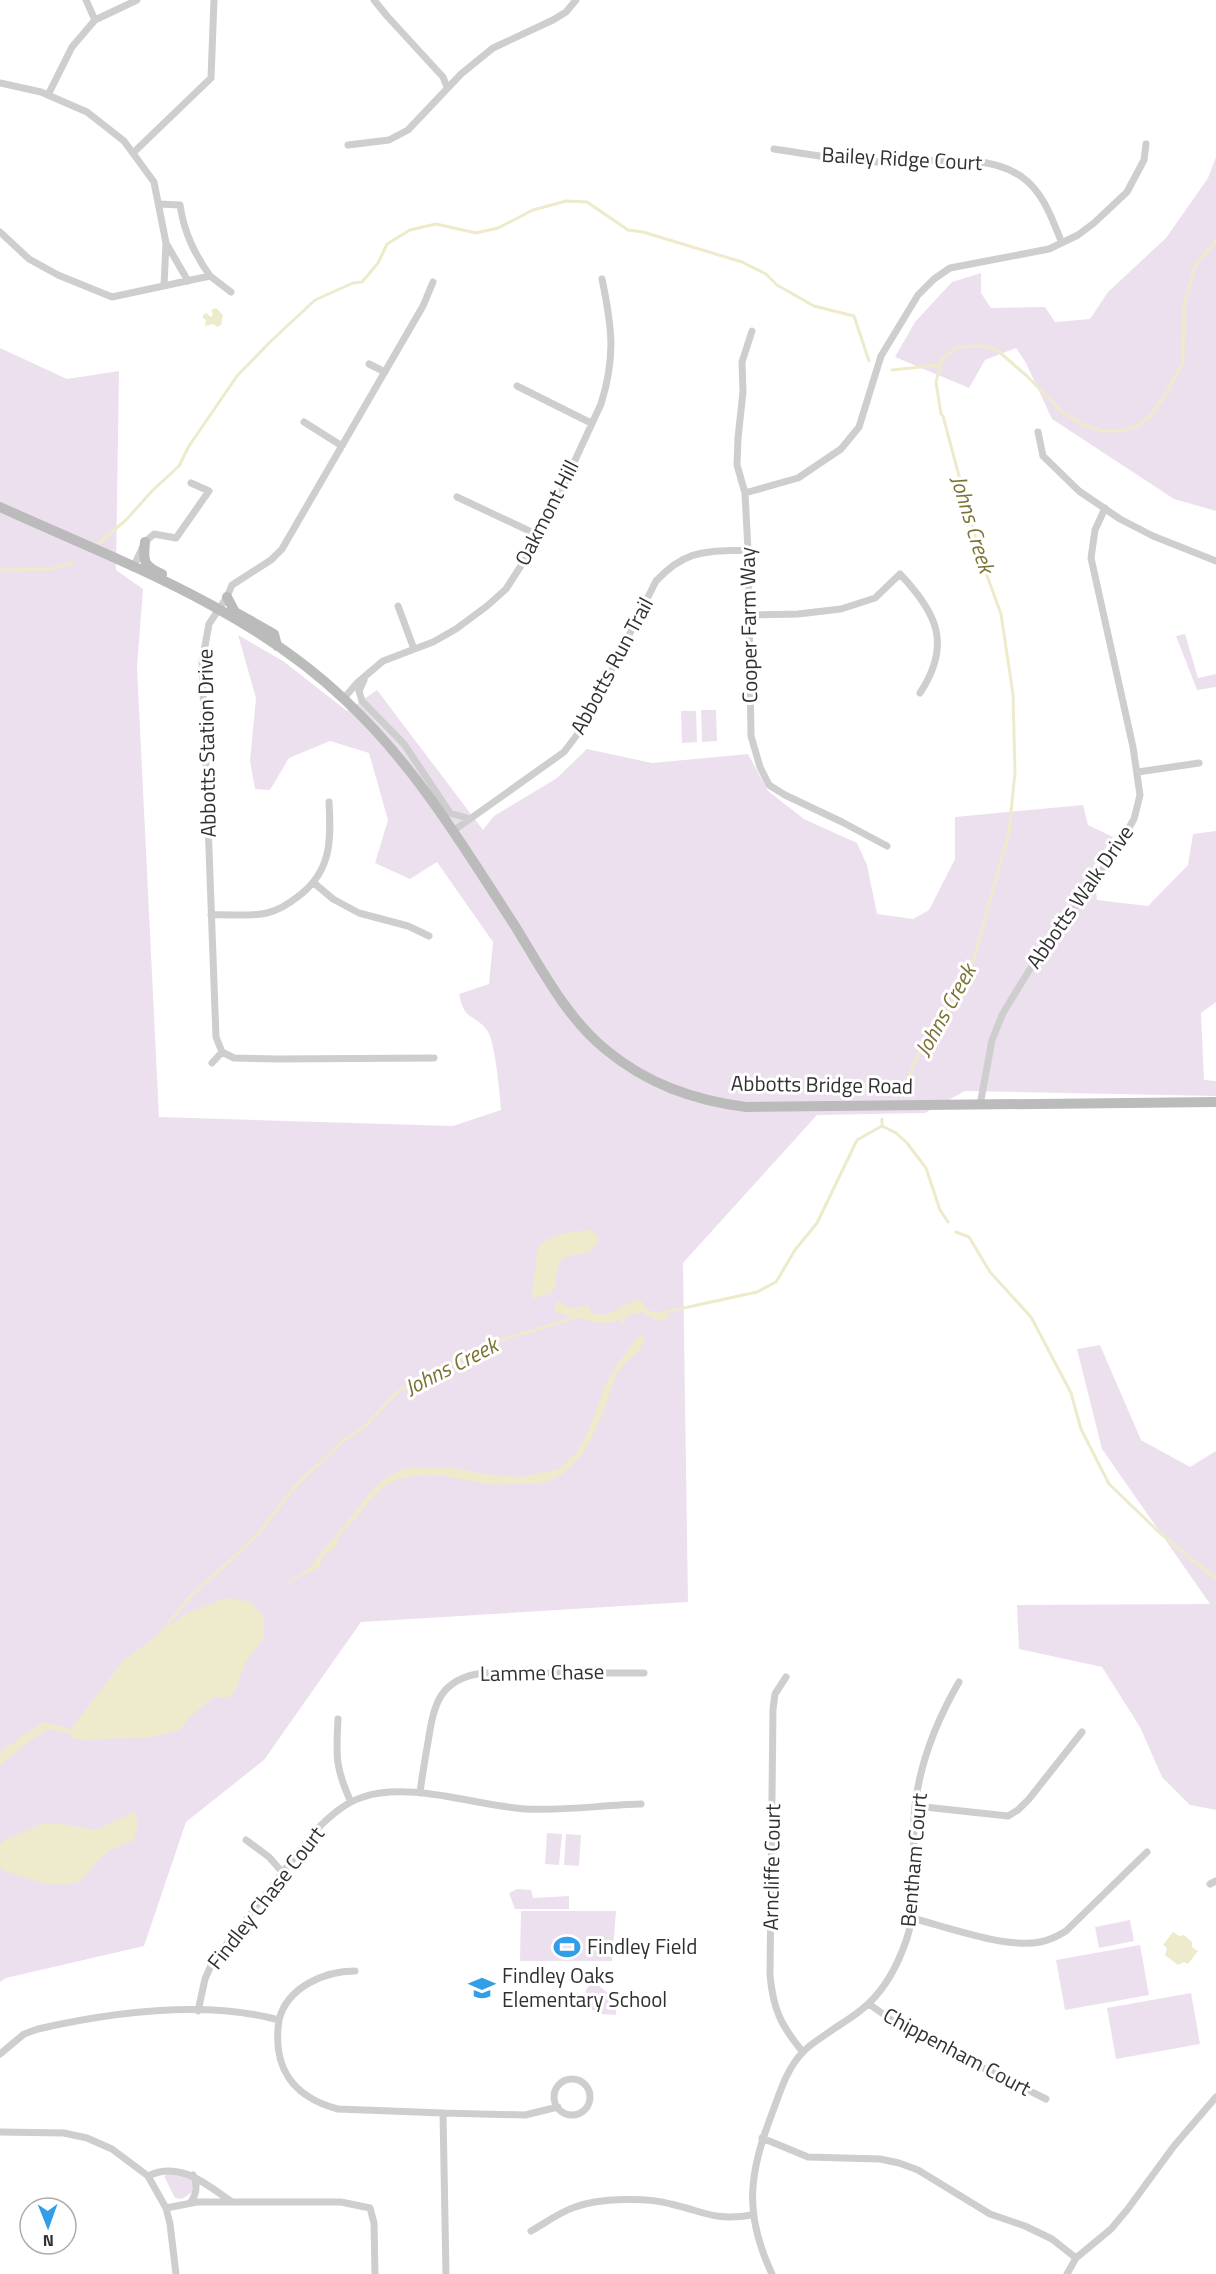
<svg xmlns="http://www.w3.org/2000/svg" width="1216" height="2274" font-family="'Titillium Web',sans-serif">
	<rect width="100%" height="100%" fill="#fff"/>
	<path fill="#ede0ee" d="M1216,157V511L1174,499L1052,419L1026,363L1016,348L985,360L969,388L895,357L915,322L952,282L981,273V293L991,308L1045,307L1055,322L1090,319L1108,292L1166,238L1208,178Z
		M0,348L67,379L119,371L116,570L143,589L137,667L159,1117L453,1126L501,1110C500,1095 495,1040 487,1030C472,1012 465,1022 459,994L489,984L493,942L437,862L410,879L375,863L388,820L369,753L330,741L289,758L270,790L255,789L250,761L256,698L238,635L283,661L347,711L377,690L483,830L494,816L557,778L587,749L652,763L748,754L768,791L804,819L857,843L867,865L877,914L913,919L929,910L955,859V817L1083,805L1088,825L1113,837L1093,867L1097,900L1148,906L1188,865L1193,834L1216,831V1002L1201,1013L1204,1080L1216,1081V1096L965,1091L925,1113L817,1115L683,1263L688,1602L361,1622L264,1760L186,1822L144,1946L6,1978L0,1982Z
		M1185,634L1198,678L1216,674V687L1197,690L1176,636Z
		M701,710H716L717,741L702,742Z
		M681,711H696L697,742L682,743Z
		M1100,1345L1141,1440L1190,1467L1216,1451V1810L1190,1805L1162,1777L1140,1727L1102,1667L1019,1649L1017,1605L1210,1604L1102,1449L1077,1349Z
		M547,1833L562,1834L559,1865L545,1864Z
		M566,1834L581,1835L579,1866L564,1865Z
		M517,1889L531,1890L533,1898L569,1896V1909H515L509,1893Z
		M521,1911H616L612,1961H520Z
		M1130,1920L1134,1941L1099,1948L1095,1927Z
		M1140,1945L1149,1995L1065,2010L1056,1960Z
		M590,1984H597L609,1994L617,1995L616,2015L601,2014L588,2008L589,1999L585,1992Z
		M1191,1993L1200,2044L1116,2059L1107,2008Z
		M169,2173L190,2177L193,2185L192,2192L182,2199L175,2198L164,2176Z"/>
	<path fill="#eeeacc" d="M216,308L223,315L221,325L217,327L213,324L205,326L206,320L203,318V315L206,313L211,317L213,314L211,310Z
		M592,1230L597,1236L599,1241C588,1259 579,1250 561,1259L555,1275L556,1287L552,1292L533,1299L532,1294L538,1248C548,1233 575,1231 592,1230Z
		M635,1300L641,1301L650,1311L667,1314V1319L655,1320L641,1312L627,1316L623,1324L617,1317L616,1322L598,1323L555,1312V1305L558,1301L569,1308L588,1306L592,1313L605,1315Z
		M640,1334L644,1337C641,1359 621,1359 614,1380C603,1415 586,1467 549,1481C537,1485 525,1484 513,1484C502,1485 492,1485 481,1483C455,1477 426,1471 400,1479C379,1485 369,1502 356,1518C350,1525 343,1531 338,1539C337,1541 337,1544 335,1547C332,1551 327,1552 324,1555C322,1558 321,1564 319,1568L299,1577L290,1584L288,1583C298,1574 313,1568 318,1557L374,1488L384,1479L407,1467H451L483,1474L521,1477L559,1469L577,1452L590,1428L604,1388L615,1367Z
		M227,1598L250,1602L263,1616L264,1637L245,1663L235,1691L229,1698L214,1697L192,1715L179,1730L152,1737L81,1740L72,1737L69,1733L49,1729L32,1739L0,1765V1752L43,1722L61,1726L70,1730L123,1661L187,1613Z
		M135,1812L138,1825L134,1840C121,1845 108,1850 98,1860C91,1866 88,1875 80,1881C62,1891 16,1878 0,1867V1845L5,1840L42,1824L56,1823L96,1830Z
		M1173,1932L1179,1936L1184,1935L1192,1942V1947L1198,1951L1188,1964L1184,1962L1178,1965L1165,1955L1167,1948L1163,1945Z"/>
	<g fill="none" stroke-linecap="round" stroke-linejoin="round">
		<path stroke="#eeeacc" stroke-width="3" d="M892,370L939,365
			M99,543L126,520L152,491L179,466L189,446L237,376L271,341L315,300L353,283L362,282L378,263L387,244L410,230L436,224L476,233L498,228L533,210L566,201L587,202L628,230L643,232L742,262L766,274L777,285L814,306L854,316L869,361
			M0,570L50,569L73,563
			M886,1094L900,1088L910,1074L918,1054L933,1036L963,986L974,958L1009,832L1015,772L1013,694L1001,614L982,562L943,416L941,414L936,382L942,359L957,347L984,346L997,350L1027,376L1062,412L1084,425L1103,431H1121L1138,426L1150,416L1164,397L1183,362L1184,305L1195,266L1216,241
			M882,1119V1126
			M882,1126L896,1133L907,1143L926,1168L940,1210L948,1222
			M956,1232L969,1237L990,1272L1031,1317L1071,1393L1081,1429L1109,1484L1161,1534L1216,1579
			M661,1313L757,1292L776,1282L795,1250L817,1223L857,1140L882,1126
			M154,1641L189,1598L257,1535L298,1483L343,1441L365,1426L396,1393L425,1375L448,1366L467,1357L482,1346L580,1316"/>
		<path stroke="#cecece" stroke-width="7" d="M374,0L387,16L443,77L447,87
			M95,20L137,0
			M0,83L41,92L87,112L124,141L154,182L166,243L164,286
			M48,95L72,47L95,20L86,0
			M348,145L389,140L408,130L461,74L493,48L553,20L566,12L576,0
			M774,149C808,154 843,161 878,162C924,164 983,150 1022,177C1044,193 1052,219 1062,243
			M133,153L211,78L214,0
			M159,204L180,205C184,232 194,253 210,276
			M0,232L29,259L58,275L112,297L210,276L231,292
			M166,243L188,281
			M433,282L423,306L282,549L271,560L232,585L227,597L209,624L202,662L216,1037L222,1052L234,1058L277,1059L434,1058
			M752,331L742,362L743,392L738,438L737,465L745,493L748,550L751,736L760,767L769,785L785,795L842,822L887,846
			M369,364L385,372
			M517,386L591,423
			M304,422L342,446
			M1038,432L1043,456L1079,491L1120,519L1153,536L1216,561
			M745,493L798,478L841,449L859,427L881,356L918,295L934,279L950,268L1049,249L1078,235L1094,223L1127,192L1144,160L1146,144
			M457,497L540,536
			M133,568L145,542L154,534L176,538L209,491L191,483
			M398,606L414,649
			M749,615L798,614L841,609L875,598L900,574C937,613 952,644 920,693
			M364,680L359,691L362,701L404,744L450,813L470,819
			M344,698L357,683L383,661L433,642L456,629L487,606L506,589L540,536L601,404C616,356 612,327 602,279
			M1138,772L1199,763
			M453,831L564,752L583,727L656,581C687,548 706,552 748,550
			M314,883L333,899L359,913L408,926L429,936
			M211,915C229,914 250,917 267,913C280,910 290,903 300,895C332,870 331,839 329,802
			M212,1063L222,1052
			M980,1105L992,1040L1003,1013L1030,969L1116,850L1134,819L1140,795L1133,747L1091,558L1095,530L1105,508
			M786,1677L775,1694L773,1709L770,1975C773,2009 781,2026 803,2052
			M338,1719C336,1755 335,1768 351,1802
			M420,1793C422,1776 425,1759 428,1742C434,1704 439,1679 483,1673H644
			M915,1806L1008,1816L1018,1810L1029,1799L1082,1732
			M246,1840L269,1857L283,1873
			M1210,1884L1216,1881
			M912,1918C946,1927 1007,1949 1040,1942C1050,1940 1058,1936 1066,1931L1147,1852
			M869,2004L904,2029L1046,2099
			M198,2011L205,1979L212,1963L315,1831C329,1817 344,1803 363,1797C410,1781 477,1806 526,1809C564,1811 603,1805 641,1804
			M279,2020C287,1987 325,1971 355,1971
			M0,2054L24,2034L38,2029C113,2012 204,2000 279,2020C272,2067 292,2097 338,2109L443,2113L446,2274
			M554 2097a18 18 0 1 1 36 0a18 18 0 1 1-36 0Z
			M443,2113L525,2115L558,2107
			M0,2132L64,2133L87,2138L112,2149L148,2176L166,2208L170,2224L176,2274
			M762,2138L808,2157L880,2159L899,2163L918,2170L990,2214L1025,2226L1052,2239L1076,2258
			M148,2176C180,2160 207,2185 232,2202
			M190,2203C197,2194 198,2185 193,2175
			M166,2208L197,2202H341L370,2208L374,2223L375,2274
			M531,2231C545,2223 560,2212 575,2207C599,2198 647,2197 671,2204C705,2212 714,2221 752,2215
			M772,2274C742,2210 750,2171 774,2108C781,2089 788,2067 803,2052C811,2043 823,2037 832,2030C844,2022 858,2014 869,2003C886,1987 898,1964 906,1941C921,1899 910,1850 915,1806C920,1762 937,1720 959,1682
			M1067,2274L1076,2258L1111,2229L1127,2210L1174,2146L1216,2097"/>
		<path stroke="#bbb" stroke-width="10" d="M0,507C119,561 249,608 345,700C415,765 463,846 515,926C541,968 566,1017 605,1049C647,1084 693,1100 746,1107L1216,1102
			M145,542C143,561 143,566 162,574
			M227,597L235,612L274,634L277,646"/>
	</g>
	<defs>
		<g id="stadium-bare" transform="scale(2.07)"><path d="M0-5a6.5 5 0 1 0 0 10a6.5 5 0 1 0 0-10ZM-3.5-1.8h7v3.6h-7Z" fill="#329ee9" stroke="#fff" stroke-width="2.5" paint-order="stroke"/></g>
		<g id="school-bare" transform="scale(2.07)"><path d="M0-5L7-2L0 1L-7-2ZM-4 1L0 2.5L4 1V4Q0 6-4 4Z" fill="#329ee9" stroke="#fff" stroke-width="2.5" paint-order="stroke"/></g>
	</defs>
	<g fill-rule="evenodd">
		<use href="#stadium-bare" x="567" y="1947"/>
		<use href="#school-bare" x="482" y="1988"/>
	</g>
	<g text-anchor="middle" stroke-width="6" stroke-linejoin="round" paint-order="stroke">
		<g font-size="21" fill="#313131" stroke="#fff">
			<text transform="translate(902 159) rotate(3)" y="7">Bailey Ridge Court</text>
			<text transform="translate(547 513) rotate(-63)" y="7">Oakmont Hill</text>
			<text transform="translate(749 625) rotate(-91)" y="7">Cooper Farm Way</text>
			<text transform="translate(612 666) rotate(-62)" y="7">Abbotts Run Trail</text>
			<text transform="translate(207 743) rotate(-91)" y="7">Abbotts Station Drive</text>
			<text transform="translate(1080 897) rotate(-55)" y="7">Abbotts Walk Drive</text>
			<text transform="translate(822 1085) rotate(1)" y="7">Abbotts Bridge Road</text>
			<text transform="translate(542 1673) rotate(-1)" y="7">Lamme Chase</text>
			<text transform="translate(914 1860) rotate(-85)" y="7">Bentham Court</text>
			<text transform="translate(772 1867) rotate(-89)" y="7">Arncliffe Court</text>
			<text transform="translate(266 1898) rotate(-52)" y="7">Findley Chase Court</text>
			<text transform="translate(957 2052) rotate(28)" y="7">Chippenham Court</text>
		</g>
		<g font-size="21" fill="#313131" stroke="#fff" text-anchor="start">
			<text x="587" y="1954">Findley Field</text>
			<text x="502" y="1983">Findley Oaks<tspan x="502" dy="24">Elementary School</tspan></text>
		</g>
		<g font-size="22" font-style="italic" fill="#7b7333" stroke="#fff">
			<text transform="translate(973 524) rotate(73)" y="8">Johns Creek</text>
			<text transform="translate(945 1010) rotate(-61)" y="8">Johns Creek</text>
			<text transform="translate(451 1366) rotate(-27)" y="8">Johns Creek</text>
		</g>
	</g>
	<g transform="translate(48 2226) rotate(179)"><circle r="28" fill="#ffffff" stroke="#adadad" stroke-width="1.5"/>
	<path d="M0-4.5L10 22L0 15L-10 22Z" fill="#329ee9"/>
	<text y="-9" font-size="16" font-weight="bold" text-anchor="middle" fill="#313131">N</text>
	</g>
</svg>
